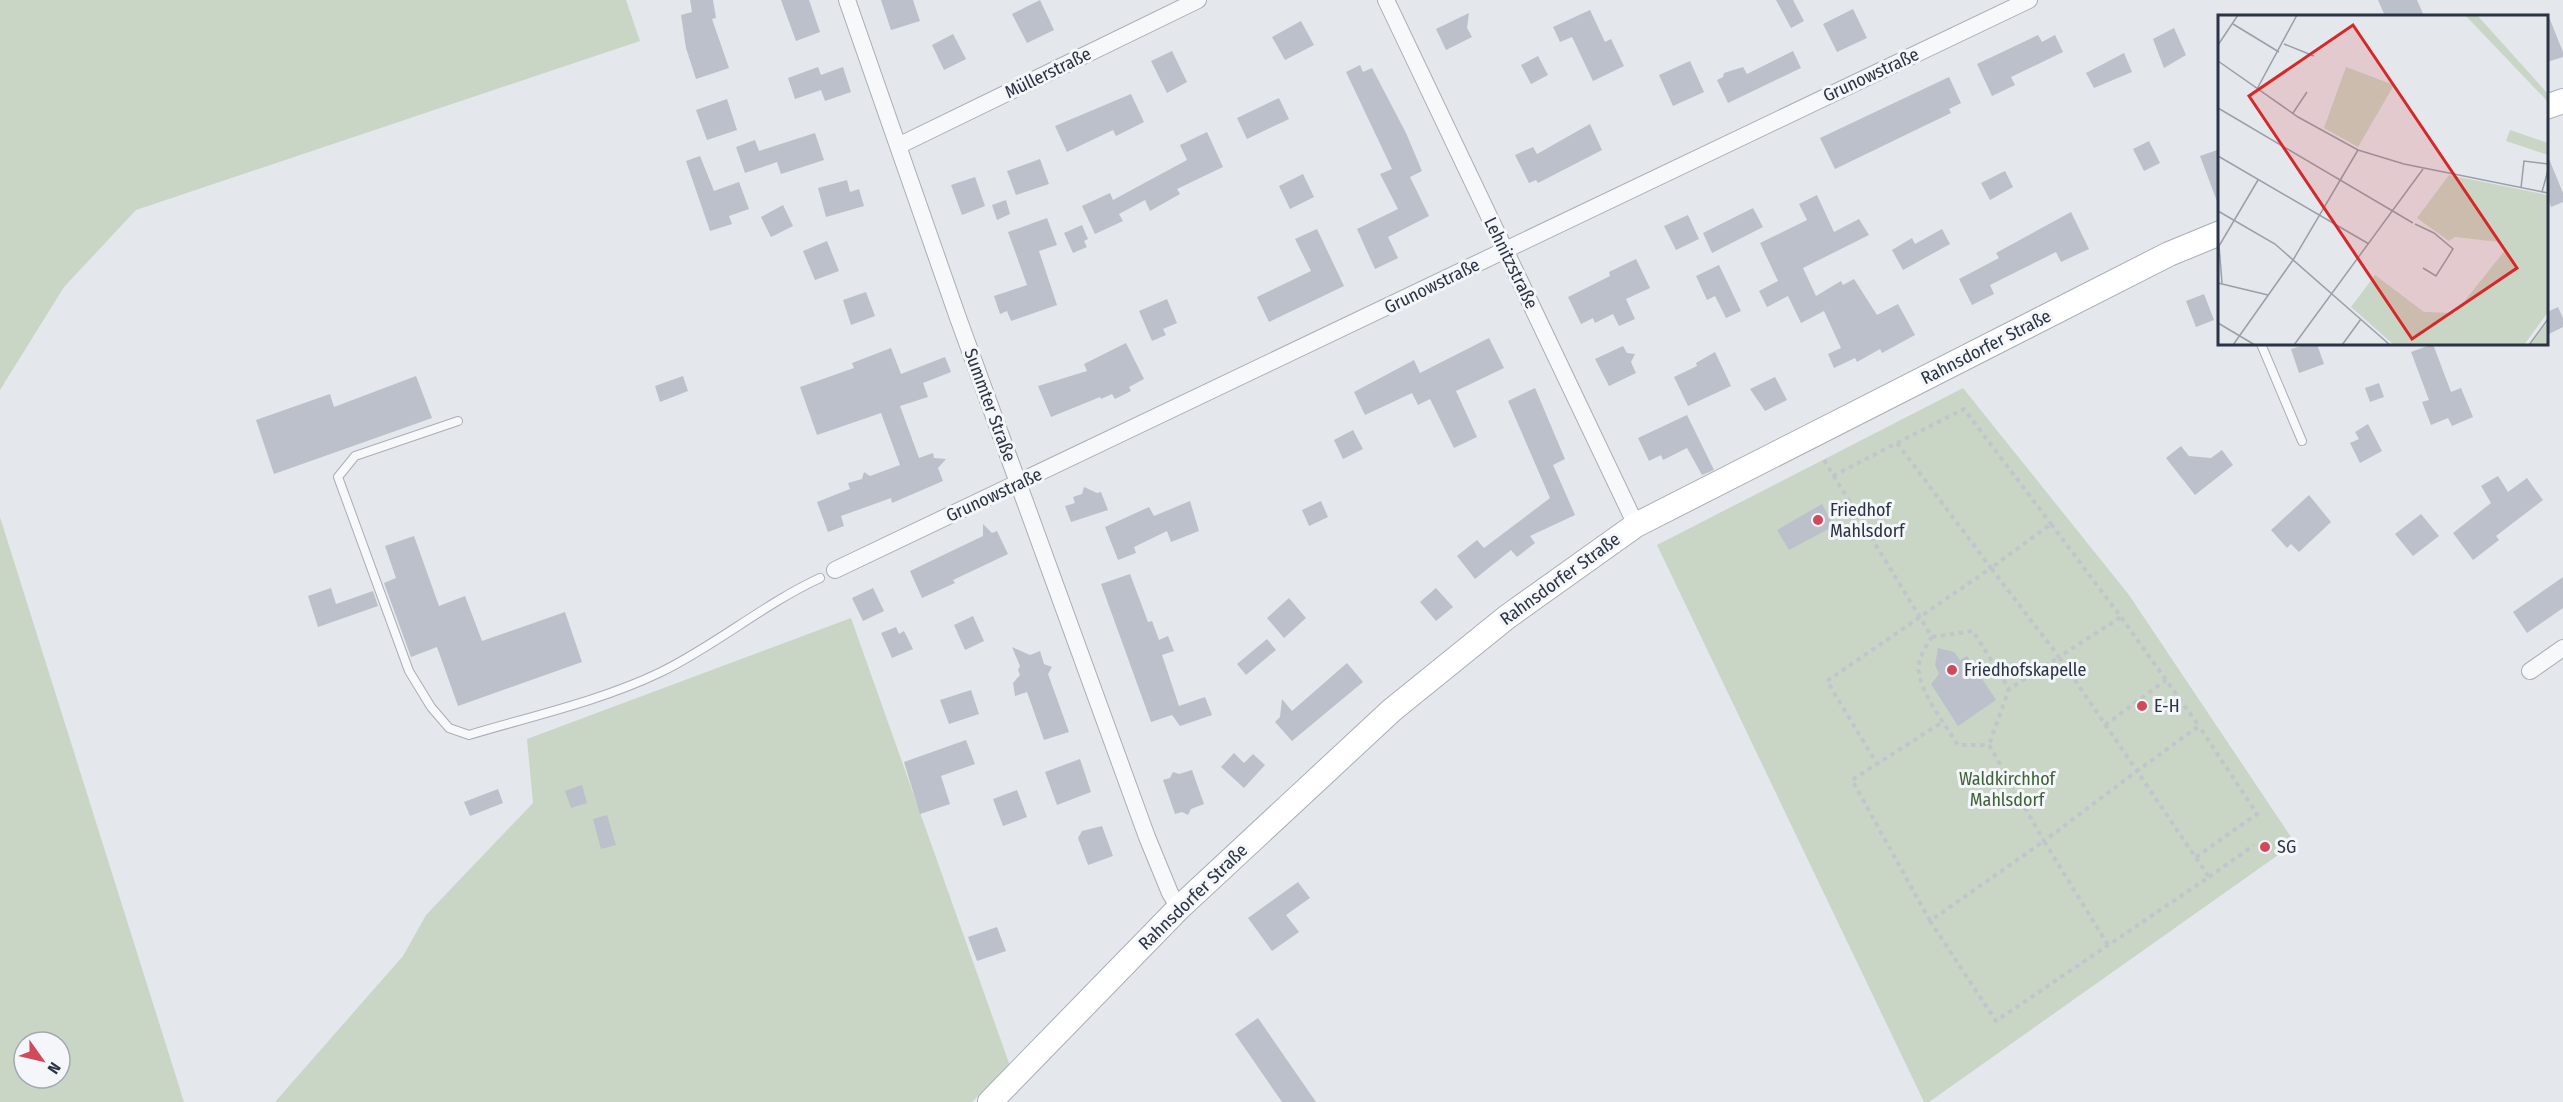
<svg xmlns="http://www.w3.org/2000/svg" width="2563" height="1102" font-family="'Fira Sans Condensed',sans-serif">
	<rect width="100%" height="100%" fill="#e4e7ec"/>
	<path fill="#c9d6c5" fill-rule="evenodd" d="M0,0H626L640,41L136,210L64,287L0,390Z
		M1963,388L2129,595L2295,843L1929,1102H1924L1657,545Z
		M0,517L184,1102H0ZM24,1042H60V1078H24Z
		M851,618L1010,1066L972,1102H275L403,956L426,915L533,803L527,739Z"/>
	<path fill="#bbc0ca" d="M690,0H713L716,18L712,19L729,68L696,79L686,48L681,15L692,12Z
		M781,0H809L820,32L796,41Z
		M881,0H913L920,21L891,30Z
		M1040,0L1054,30L1027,43L1012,14Z
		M1776,0H1793L1804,21L1791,28Z
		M2378,0H2417L2424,16H2385Z
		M1853,9L1867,38L1837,52L1823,24Z
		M1590,10L1605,42L1611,39L1624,66L1593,81L1572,37L1560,42L1553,27Z
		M2547,12L2563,52V57L2547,62Z
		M1469,13L1467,28L1472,37L1446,50L1436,29Z
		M1301,21L1314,45L1285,60L1272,37Z
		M2174,28L2186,55L2164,68L2153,39Z
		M953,34L966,59L944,70L932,45Z
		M2038,35L2042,42L2055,35L2063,52L2011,77L2015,85L1992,96L1977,64Z
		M1172,51L1187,82L1167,93L1151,61Z
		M1793,51L1801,68L1728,103L1717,80L1723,77L1724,73L1743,67L1747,74Z
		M2124,53L2132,72L2094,88L2086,73Z
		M1538,56L1548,75L1531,84L1521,65Z
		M1690,61L1704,92L1673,106L1659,75Z
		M1360,65L1363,72L1372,68L1406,133L1422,171L1410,177L1429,216L1388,237L1398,258L1375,269L1357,229L1398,209L1380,174L1392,169L1346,72Z
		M818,67L821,75L843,67L851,92L825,101L821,90L795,99L788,78Z
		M1949,77L1961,103L1949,109L1951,113L1835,169L1820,138Z
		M1131,94L1144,122L1116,136L1113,130L1067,152L1055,126Z
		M1279,98L1289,119L1247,139L1237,118Z
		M727,99L737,130L707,140L696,110Z
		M1590,124L1602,150L1538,183L1536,180L1529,183L1515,155L1533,147L1537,154Z
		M1207,132L1223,167L1177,189L1180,194L1150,211L1145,200L1119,214L1123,221L1095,234L1082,206L1110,193L1113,200L1187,160L1180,145Z
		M815,133L824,160L781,174L777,162L745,173L736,147L755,140L759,151Z
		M2149,141L2160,163L2144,171L2133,149Z
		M2220,149V204H2218L2200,156Z
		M2547,154L2563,193V202L2551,207L2547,194Z
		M700,156L714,191L739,182L749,209L729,216L732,224L710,231L686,161Z
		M1040,159L1049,184L1016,195L1007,171Z
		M2005,171L2013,187L1990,200L1981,183Z
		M1303,174L1314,197L1290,209L1279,186Z
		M975,177L985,206L962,215L951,185Z
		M847,180L850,192L859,189L864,206L826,217L818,188Z
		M1817,195L1834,232L1859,219L1869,235L1803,268L1816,296L1841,281L1843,285L1854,279L1877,315L1898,304L1915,335L1882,353L1880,349L1857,362L1855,358L1834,368L1828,354L1841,348L1824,311L1801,323L1788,296L1767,307L1759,291L1778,281L1760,243L1807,220L1799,204Z
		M1006,200L1010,214L997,220L992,205Z
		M783,205L793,226L771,237L761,217Z
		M1753,208L1763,227L1712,253L1703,233Z
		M2071,212L2089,249L2061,262L2056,252L1990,285L1994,294L1972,305L1959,279L1999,258L1996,253Z
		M1688,215L1699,239L1676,250L1664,226Z
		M1047,218L1057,245L1039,251L1057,305L1011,321L1007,311L1000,314L994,296L1027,285L1008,232Z
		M1082,225L1088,239L1084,241L1087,247L1073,253L1064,233Z
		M1317,229L1344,286L1269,322L1257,297L1311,271L1295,239Z
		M1942,229L1950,244L1903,270L1892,250L1912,238L1915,244Z
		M827,241L839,271L815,280L803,251Z
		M1636,259L1650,288L1626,299L1635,319L1619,326L1613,314L1595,323L1593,318L1581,324L1568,297L1610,276L1609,272Z
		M1719,265L1741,311L1726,318L1715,296L1707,300L1696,276Z
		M866,292L875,316L851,325L843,300Z
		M2204,294L2214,320L2196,327L2186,301Z
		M1167,299L1177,323L1163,329L1166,335L1152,341L1139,311Z
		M2558,307L2563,318V327L2547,335V312Z
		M1489,338L1504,368L1456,391L1477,437L1454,448L1430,399L1418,405L1412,393L1365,415L1354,392L1414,360L1420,373Z
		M1126,343L1144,379L1129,387L1131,391L1115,399L1112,394L1101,399L1100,397L1051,417L1038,386L1087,371L1084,364Z
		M2308,344H2317L2324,364L2299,373L2291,349Z
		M2433,344L2451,392L2461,388L2473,417L2452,426L2448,418L2431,425L2422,402L2429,400L2411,352Z
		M1623,346L1627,353L1635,354L1631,362L1636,373L1609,386L1595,359Z
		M891,348L901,374L945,357L951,372L923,383L928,397L900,406L919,458L933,453L934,458L946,459L938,468L943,481L892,503L891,498L841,516L844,526L828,532L817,502L850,489L848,483L862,479L864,472L870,476L900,465L881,413L817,435L800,387L854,368L852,363Z
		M1715,352L1731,386L1688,406L1674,377L1697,366L1696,363Z
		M416,376L432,418L274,474L256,420L330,394L334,407Z
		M683,376L688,391L660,402L655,386Z
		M1775,377L1787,400L1765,411L1750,389Z
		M2379,383L2384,397L2370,402L2365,388Z
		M1535,388L1565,459L1553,465L1575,515L1530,536L1535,543L1517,557L1511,550L1475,579L1457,556L1477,540L1484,548L1550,498L1508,401Z
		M1687,415L1714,470L1702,475L1687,448L1663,460L1661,455L1649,461L1638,438Z
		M2368,424L2382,451L2360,463L2350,443L2359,439L2355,432Z
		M1353,430L1363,449L1343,459L1334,440Z
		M2181,446L2189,456L2211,458L2222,450L2233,465L2195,495L2166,458Z
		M2498,476L2508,492L2527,478L2543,500L2496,536L2499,540L2473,560L2453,533L2491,503L2481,486Z
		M1084,487L1097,493L1101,492L1108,510L1071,522L1065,506L1075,503L1073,497L1082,494Z
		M2309,495L2331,522L2299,552L2291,544L2287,548L2271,530Z
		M1190,501L1199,531L1171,542L1167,531L1134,547L1136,553L1118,560L1105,527L1149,507L1154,516Z
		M1321,501L1328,517L1309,526L1302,510Z
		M1822,504L1834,526L1789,550L1777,530Z
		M2421,514L2439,536L2413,556L2395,534Z
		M983,524L992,533L997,531L1008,554L953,580L955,583L922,598L910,571L983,536Z
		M414,536L439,606L465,596L482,641L565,612L582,662L458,706L437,647L411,657L384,583L396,578L385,546Z
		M1130,574L1148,622L1152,621L1159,640L1168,636L1174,651L1162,655L1179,706L1205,697L1212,715L1180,726L1172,715L1151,722L1101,584Z
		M2563,577V608L2527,633L2513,612Z
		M331,588L336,604L373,591L378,606L318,627L308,596Z
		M873,588L884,611L863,621L852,598Z
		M1436,588L1453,607L1436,621L1420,602Z
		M1289,598L1306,618L1284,638L1267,618Z
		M973,616L984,641L965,650L954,625Z
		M896,627L899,634L904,631L913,649L892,658L881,633Z
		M1267,639L1276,650L1246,675L1237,664Z
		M1012,647L1030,655L1040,651L1044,664L1052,667L1048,674L1069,732L1044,740L1027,692L1015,696L1013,683L1020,675L1018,670L1020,666Z
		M1938,648L1954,652L1960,660L1967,656L1996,700L1958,726L1931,684L1939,674L1935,665Z
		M1347,663L1363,682L1292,741L1275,722L1280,717L1282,699L1292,711Z
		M971,690L979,714L949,724L940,700Z
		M966,740L975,764L941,776L950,804L920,814L904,762Z
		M1234,753L1244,763L1253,754L1265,765L1244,788L1221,767Z
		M1080,759L1091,792L1057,805L1045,772Z
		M1192,770L1204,804L1191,809L1188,815L1182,812L1175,814L1163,780L1170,778L1173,772L1179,774Z
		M582,785L587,803L571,808L565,791Z
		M498,789L503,803L470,816L464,802Z
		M1017,790L1027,817L1003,826L993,799Z
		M607,815L616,845L601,849L593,819Z
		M1102,826L1113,856L1088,865L1078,838L1082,831Z
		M1298,882L1310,898L1286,915L1299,932L1272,951L1248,918Z
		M997,927L1006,951L977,961L968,937Z
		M1258,1018L1316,1102H1282L1235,1034Z"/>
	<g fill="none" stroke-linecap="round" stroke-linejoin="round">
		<g stroke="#a9aeb7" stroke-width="10">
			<path id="lane" d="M2261,344L2302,441
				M458,421L355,456L338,477L409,671L431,707L449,728L469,735C532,716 601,701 661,672C716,645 764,604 820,578"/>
		</g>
		<g stroke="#a9aeb7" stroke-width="18">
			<path id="street" d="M847,0L957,315L1147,837L1170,893L1179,908
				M1386,0L1636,525
				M898,146L1198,0
				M835,570L2029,0
				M2530,671L2563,648"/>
		</g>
		<g stroke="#a9aeb7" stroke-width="26">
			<path id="secondary" d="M2546,107L2563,101
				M990,1102L1179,908L1392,710L1507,617L1636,525L2169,254L2220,233"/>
		</g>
		<path stroke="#c2c5cb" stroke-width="4" stroke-dasharray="4.5 4.5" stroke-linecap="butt" d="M1897,443L1964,409L2051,524
			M1824,460L1932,637C1925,647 1917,660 1919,673C1922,695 1946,726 1958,745H1989L2044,841L2137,771L2059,657L2009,689L1989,745
			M1833,476L1897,443L1991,568L1827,681L1877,764
			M2051,524L2121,617L2059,657L1991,568Z
			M1932,637L1973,631L2009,689
			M2105,725L2166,680
			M2196,857L2257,814L2199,726
			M2209,877L2254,845
			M1930,921L1852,780L1944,721
			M2108,945L2044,841L1930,921L1996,1021L2209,877L2137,771L2199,726L2121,617"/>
		<use href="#lane" stroke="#f7f8fa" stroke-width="8"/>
		<use href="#street" stroke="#f7f8fa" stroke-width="16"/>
		<use href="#secondary" stroke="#fff" stroke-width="24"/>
	</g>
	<g fill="#d1495b" stroke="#f4f6f9" stroke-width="2">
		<circle cx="1818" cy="520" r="6"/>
		<circle cx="1952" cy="670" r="6"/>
		<circle cx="2142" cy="706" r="6"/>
		<circle cx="2265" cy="847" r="6"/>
	</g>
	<g text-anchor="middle" stroke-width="6" stroke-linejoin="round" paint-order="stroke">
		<g font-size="18" fill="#2b3445" stroke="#f4f6f9">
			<text transform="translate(1048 73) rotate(-26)" y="6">Müllerstraße</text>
			<text transform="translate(1871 75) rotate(-25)" y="6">Grunowstraße</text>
			<text transform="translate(1511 263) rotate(64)" y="6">Lehnitzstraße</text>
			<text transform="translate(1432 286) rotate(-26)" y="6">Grunowstraße</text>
			<text transform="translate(1986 347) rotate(-27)" y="6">Rahnsdorfer Straße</text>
			<text transform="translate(990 405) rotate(70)" y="6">Summter Straße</text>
			<text transform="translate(994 495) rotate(-25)" y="6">Grunowstraße</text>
			<text transform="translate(1560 579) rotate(-36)" y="6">Rahnsdorfer Straße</text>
			<text transform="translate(1193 897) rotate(-44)" y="6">Rahnsdorfer Straße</text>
		</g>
		<g font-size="18" fill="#2b3445" stroke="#f4f6f9" text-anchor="start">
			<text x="1830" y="516">Friedhof<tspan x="1830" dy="21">Mahlsdorf</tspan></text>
			<text x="1964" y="676">Friedhofskapelle</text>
			<text x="2154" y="712">E-H</text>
			<text x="2277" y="853">SG</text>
		</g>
		<g font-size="18" fill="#3f6138" stroke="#f4f6f9">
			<text x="2007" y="785">Waldkirchhof<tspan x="2007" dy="21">Mahlsdorf</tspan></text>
		</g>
	</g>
	<g transform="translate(2218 15)">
		<rect width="330" height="330" fill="#e4e7ec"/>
		<path d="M247,0H259L330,79V87ZM128,52L176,70L140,132L106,113ZM292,115L330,128V140L288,126ZM231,160L330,180V297L306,330H176L133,292L157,260L206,297L237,298L288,234L281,227L237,222L231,226L199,203ZM330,306V330H312Z" fill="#c9d6c5"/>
		<path fill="none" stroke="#9a9fa9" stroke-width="1.5" d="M15,9L61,37M66,29L96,41M0,30L20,0M0,46L80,102L140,135L186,149L330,178M39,74L79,0M0,93L195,208M75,98L89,77M0,141L151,229M303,173L306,146L330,149M324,177L330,155M0,196L57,229L172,330M197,209L216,218L235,234L218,261L205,253M1,231L40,165M1,231L4,268M0,268L50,280M0,308L37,330M15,330L75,245L140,135M76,330L205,154M124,330L143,304M311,330L330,304"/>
		<path fill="#d62828" fill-opacity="0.15" stroke="#d62828" stroke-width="3" d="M135,10L299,253L194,324L31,81Z"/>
		<rect width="330" height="330" fill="none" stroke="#2b3445" stroke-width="3"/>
	</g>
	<g transform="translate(42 1060) rotate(124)"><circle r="28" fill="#f4f6f9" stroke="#a4a8b1" stroke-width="1.5"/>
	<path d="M0-4.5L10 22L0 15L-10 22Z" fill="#d1495b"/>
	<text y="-9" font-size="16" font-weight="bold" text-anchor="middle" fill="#2b3445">N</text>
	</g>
</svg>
